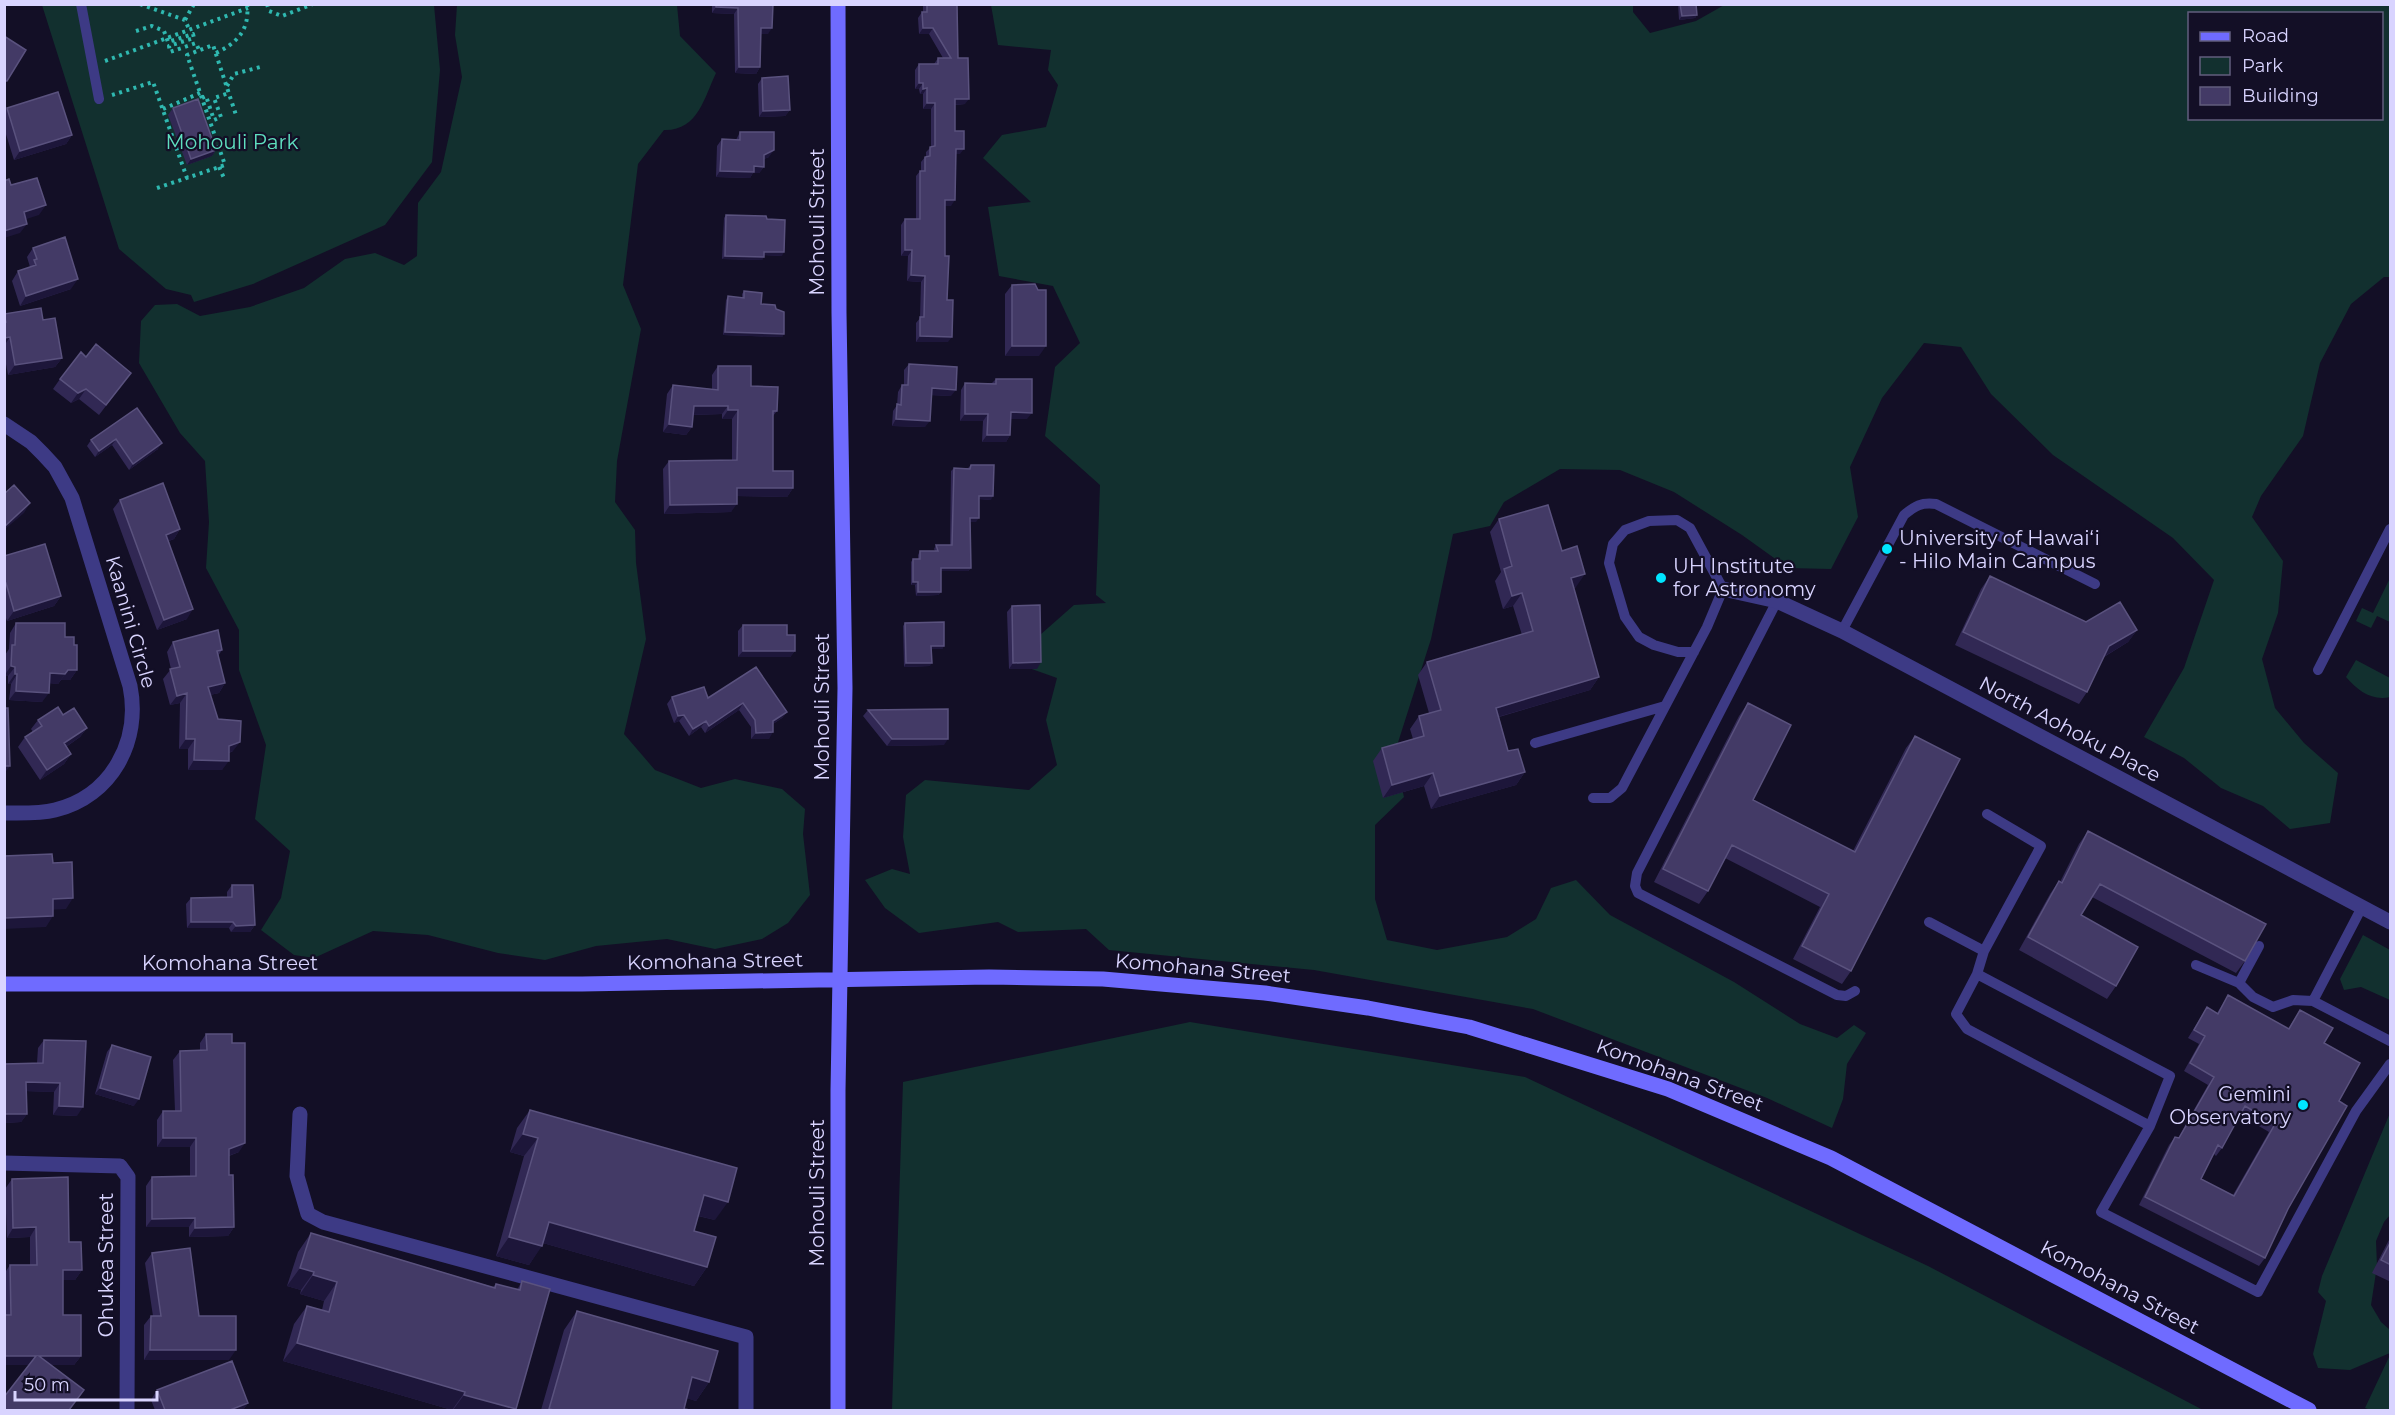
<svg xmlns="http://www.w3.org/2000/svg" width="2395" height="1415" font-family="Montserrat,sans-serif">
	<rect width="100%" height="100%" fill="#130f26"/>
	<path fill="#12302f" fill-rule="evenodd" d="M1633,4V12L1650,33L1696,21L1726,4L2390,5V277H2384L2351,304L2320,363L2303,436L2261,496L2252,517L2283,561L2278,613L2262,659L2275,708L2304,743L2338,773L2330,823L2290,829L2263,806L2221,788L2184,758L2144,737L2184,668L2214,580L2173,538L2053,455L1991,394L1961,347L1924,343L1882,398L1850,467L1858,517L1831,569L1788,568L1742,535L1674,492L1620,470L1560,469L1504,502L1490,526L1453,534L1431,639L1394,755L1404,797L1375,825V899L1387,940L1437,950L1507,937L1536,919L1551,888L1576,880L1610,915L1734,982L1800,1024L1837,1038L1854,1025L1866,1033L1847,1064L1843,1099L1832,1128L1767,1098L1533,1009L1314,970L1109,950L1086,929L1018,932L998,922L919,933L885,908L865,880L892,869L910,874L903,837L906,795L925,780L1029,790L1057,765L1046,720L1057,678L1029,668L1040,635L1074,605L1106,603L1096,595L1100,485L1045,436L1055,367L1080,343L1053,286L999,276L988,207L1031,202L983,158L1002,135L1046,127L1058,85L1048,70L1051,50L998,45L991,5ZM2190,14H2382V118H2190Z
		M42,5H434L440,70L432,162L385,225L253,284L194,302L191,295L166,289L119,249Z
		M457,5H677L680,36L716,73C704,98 698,131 664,130L638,164L623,285L641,329L617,461L615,502L635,530L636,563L646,639L624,734L655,770L701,788L735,779L782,789L805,809L803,834L810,895L788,923L762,939L715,949L667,939L596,946L545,960L498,953L428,935L373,931L314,958L294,955L261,930L281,898L290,851L255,819L266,745L239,670V630L206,568L209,522L205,461L180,433L139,363L141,321L155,305L177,304L200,316L250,307L304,288L345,259L375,253L404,265L417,256L418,203L441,172L462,77L455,35Z
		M2390,578V622L2377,616L2371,628L2356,621L2362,608L2373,613Z
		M2356,660L2390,678V697C2372,701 2358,691 2346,677Z
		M2363,935L2390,950V1000L2361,987L2344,990L2340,979Z
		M1190,1022L1525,1077L1928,1266L2203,1410H892L903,1082Z
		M2390,1113V1215L2384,1222L2376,1241L2377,1266L2371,1305L2381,1322L2390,1330V1353L2350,1370L2318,1368L2313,1354L2326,1301L2318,1292L2322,1276Z
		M2390,1355V1410H2371L2365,1408Z"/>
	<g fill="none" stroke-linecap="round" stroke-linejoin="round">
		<path stroke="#2fb8b0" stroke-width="4" stroke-dasharray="3 4.5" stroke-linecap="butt" d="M140,4L185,20L189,29
			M267,4L269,11L282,16L313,4
			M185,20L194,4
			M136,31L152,26L164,31L168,42L193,34L194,38L169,46L170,52L196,43L199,50
			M216,53C237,43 250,30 247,4
			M105,61L248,8
			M227,86L234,74L264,66
			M112,95L153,82L187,178
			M202,98L206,96L214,120L221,117L214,98L229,93
			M163,109L200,93
			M219,167L224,178
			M157,188L225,165L187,55L213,45L236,115"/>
		<path stroke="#3d3a85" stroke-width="10" d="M81,4L99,99
			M1777,601L1637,873L1635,886L1638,893L1837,995L1846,996L1855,991
			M1842,631L1904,515C1915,506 1921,502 1936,504L2095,584
			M2318,670L2390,529
			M1535,743L1665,706
			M1593,798H1610L1622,788L1707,627L1723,589L1690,528L1677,520L1649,521L1625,530L1613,544L1609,563L1625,617L1639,637L1654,645L1678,652H1694
			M2362,907L2313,1001L2390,1041
			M1929,922L1984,951
			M2196,965L2239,983L2253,997L2273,1007L2293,1000L2313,1001
			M1977,974L1984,951L2041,846L1987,814
			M2239,983L2259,946
			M2150,1126L1967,1029L1956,1014L1977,974L2170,1076L2150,1126L2101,1212L2258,1292L2356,1111L2390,1064"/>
		<path stroke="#3d3a85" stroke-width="15" d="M4,424L31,442L43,454L55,467L72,498L130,686C141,741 112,796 55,810C39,814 21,813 4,813
			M1723,589L1777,601L1842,631L2390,922
			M300,1114L297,1176L308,1214L323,1222L746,1337V1410
			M4,1163L120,1166L128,1177L127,1410"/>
		<path stroke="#6f6bff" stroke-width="15" d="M4,984H582L989,977L1103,979L1265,993L1368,1008L1469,1027L1668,1089L1831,1158L2309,1410
			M838,1410V1091L845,688L839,313L838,4"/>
	</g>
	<path fill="#312854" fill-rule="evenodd" d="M712,4H773L768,34H761L760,67L756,74L735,73L734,14L712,13Z
		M923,4H957L958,58L965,104L955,105V131L960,154H956L951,206H945V256L947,300L948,342H916V323L920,318L921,282L907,281L908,256H901V225L905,219H916V176L920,171H921V162L925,157H926V152L931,147V109H923V94H920L919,89H915V70L919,64H934L938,58H943L929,34H919L918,18L922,12H923Z
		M1678,4H1696L1697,15L1695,18L1679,20Z
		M762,78L790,110L785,116L759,117L758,84Z
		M7,108L72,135L66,144L14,160L4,128V111Z
		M173,108L216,150L212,156L187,165L168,115Z
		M740,132L769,157L764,159V167L759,173H753L750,178L716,177L717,146L722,139L736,140Z
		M726,215L767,219L782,256L764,255L762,260L722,259L724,218Z
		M33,248L71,289L20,306L12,281L18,271L30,267L27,257Z
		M1012,285L1039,356H1005V294Z
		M744,291L761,304L784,334L782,337L723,335L726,300L728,296L742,298V294Z
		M4,314L43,320L62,358L55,367L8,375L4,353Z
		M909,364L951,396L931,395L925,427L892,426L893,411L897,405L898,392L902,385H904V370Z
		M718,366L751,386L777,411L773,416V471L793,488L787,497L737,496L731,512L664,514L663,469L669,461L732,460V419H722V414L693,415L692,427L686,435L663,432L667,394L673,385L712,389V375Z
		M131,373L99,415L79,399L71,403L53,389L60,379Z
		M996,379L1027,419H1010V435L1006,442H982L983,421H960L961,390L965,383H992Z
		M137,408L158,449L129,470L112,445L95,457L87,446L91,440Z
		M971,465L991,500L979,499L976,522H970L971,568L968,571H941V592L938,595L916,596L915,585H911V562L913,559H918V555L920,551H935L934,549L936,545H950L951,471L954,468H968Z
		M120,500L180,529L174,539L169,541L187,619L157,630L113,509Z
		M1499,519L1562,551L1576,587L1574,588L1599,677L1590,690L1499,717L1508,751L1525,772L1516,785L1431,809L1424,786L1383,798L1373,761L1382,748L1413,739L1410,729L1419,716L1429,713L1418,675L1427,662L1522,635L1513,606L1503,609L1495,581L1501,572L1490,532Z
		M4,556L61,596L54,606L7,621L4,612Z
		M1990,576L2086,622L2137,630L2128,642L2104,657L2087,692L2079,704L1955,645L1981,589Z
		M1012,606L1037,669H1009L1007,612Z
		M16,623L65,637L74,645L77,670L70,680H61L58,684L50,683L42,702L9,700L11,684H8V676H4L5,655L9,649L10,633Z
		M905,623L944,646L942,649H931L930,666L904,667L903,626Z
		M743,625L795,651L790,657H738V631Z
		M173,642L222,650L218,656L225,683L219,693L210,695L218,719L233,751L229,753L222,770H188V749H179L180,703L170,705L163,679L171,669L167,652Z
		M756,667L787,712L782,718L773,724L769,739H751V727L739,710L705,733L701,727L689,736L679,721L674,723L667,704L672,697L708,698Z
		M1748,703L1753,800L1853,851L1906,748L1915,736L1851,971L1842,984L1793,959L1820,907L1725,858L1708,891L1699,904L1654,882L1739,716Z
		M868,710L944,745L887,746L863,716Z
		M63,715L87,728L80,737L66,747L71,754L64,764L40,780L18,747L25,737L33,732L31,729L38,720Z
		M2088,831L2245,961L2236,973L2092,897L2081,915L2116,986L2107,999L2019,950L2050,894L2059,881L2060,882L2079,844Z
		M232,885L255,925L250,932H231L229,928H187L186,904L191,898L227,897V892Z
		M2228,995L2288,1029L2300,1010L2324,1043L2339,1101L2265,1258L2259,1266L2139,1205L2169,1145L2175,1137L2178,1138L2208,1085L2184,1071L2199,1044L2188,1038L2207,1007L2217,1013ZM2240,1115L2269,1132L2233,1195L2201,1179L2214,1154L2216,1156L2222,1148Z
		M206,1034L232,1043L239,1152L229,1156V1175L234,1227L228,1236L189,1237V1227H146V1186L152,1177L190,1176V1147H157V1120L163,1111H175L173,1060L180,1051H200V1043Z
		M44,1040L77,1116L53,1115L54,1092L26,1091L27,1114L21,1122L4,1123V1064L37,1063L38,1048Z
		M112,1045L134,1106L95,1094L107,1052Z
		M530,1110L715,1220L698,1216L694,1231L707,1267L694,1286L543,1243L529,1265L496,1256L524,1156L510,1152L517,1128Z
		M12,1179L69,1242L82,1270L75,1280H63V1315L81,1356L74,1365H4V1274L10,1265H30V1237L7,1238L5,1189Z
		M311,1233L493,1287L496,1284L517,1290L522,1281L515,1410H452L283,1361L294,1324L307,1306L322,1310L324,1301L300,1294L301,1290L287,1286L298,1252Z
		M2391,1236V1282L2372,1273Z
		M152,1253L199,1316L229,1360H144V1325L151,1316H153L145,1263Z
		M577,1311L709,1382L696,1401L687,1398L684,1409L690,1410H541L564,1330Z
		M157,1390L248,1403L243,1410H155L151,1400Z"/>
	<path fill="#1d163a" d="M716,7L738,8L734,14L712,13Z
		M1697,15L1695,18L1679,20L1682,16Z
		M761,28H772L768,34H757Z
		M923,28H933L929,34H919Z
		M739,67H760L756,74L735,73Z
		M919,83H923L919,89H915Z
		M927,88L923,94H920L923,89Z
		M955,99H969L965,104L951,105Z
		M927,103H935L931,109H923Z
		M790,110L785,116L759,117L763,111Z
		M72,135L66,144L14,160L20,151Z
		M956,149H964L960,154H952Z
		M216,150L212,156L187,165L191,159Z
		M774,150L769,157L759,161L764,155Z
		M754,166L764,167L759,173H753L750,178L716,177L720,171Z
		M945,200H955L951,206H941Z
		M46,205L39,215L17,222L24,212Z
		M27,224L20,233L4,238V231Z
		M905,250H912L908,256H901Z
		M764,252H784L782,256L762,255Z
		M725,256L764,257L762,260L722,259Z
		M911,275L925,276L921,282L907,281Z
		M78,279L71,289L20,306L26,296Z
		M725,332L784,334L782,337L723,335Z
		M920,336L952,337L948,342H916Z
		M10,337L4,346V338Z
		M1012,346H1046L1039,356H1005Z
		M62,358L55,367L8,375L15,365Z
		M932,388L956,390L951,396L927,395Z
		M86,389L79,399L71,403L78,393Z
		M694,406H728L722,414L688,415Z
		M728,410H738L732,419H722Z
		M1011,412L1032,413L1027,419H1006Z
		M965,414H988L983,421H960Z
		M896,419L930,421L925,427L892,426Z
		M669,424L692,427L686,435L663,432Z
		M987,435H1010L1006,442H982Z
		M116,439L112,445L95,457L99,451Z
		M162,443L158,449L129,470L133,464Z
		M737,488H793L787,497L731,496Z
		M979,496H993L991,500L977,499Z
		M30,503L24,513L4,530V527Z
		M737,504L731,512L664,514L670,505Z
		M970,518H979L976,522H968Z
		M180,529L174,539L160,544L166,535Z
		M941,568H971L968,571H938Z
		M1585,574L1576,587L1562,591L1571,578Z
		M913,582H918L915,585H911Z
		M918,592H941L938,595L916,596Z
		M1522,593L1513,606L1503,609L1512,596Z
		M61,596L54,606L7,621L14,611Z
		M193,609L187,619L157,630L164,620Z
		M2137,630L2128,642L2100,659L2109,646Z
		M931,646H944L942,649H929Z
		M743,651H795L790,657H738Z
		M1041,662L1037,669H1009L1013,663Z
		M906,663H932L930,666L904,667Z
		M11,666L15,667L8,676H4Z
		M68,670H77L70,680H61Z
		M50,673L65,674L58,684L43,683Z
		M15,674H17L11,684H8Z
		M1599,677L1590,690L1487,720L1496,708Z
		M225,683L219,693L201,697L208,687Z
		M16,691L49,693L42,702L9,700Z
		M187,693L180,703L170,705L177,696Z
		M743,703L739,710L705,733L709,726Z
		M787,712L782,718L768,727L773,721Z
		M684,715L679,721L674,723L678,716Z
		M706,721L701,727L689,736L693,729Z
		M87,728L80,737L57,753L64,743Z
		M773,732L769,739H751L756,733Z
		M186,739H195L188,749H179Z
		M892,739H948L944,745L887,746Z
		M240,742L233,751L222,755L229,746Z
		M71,754L64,764L40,780L47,770Z
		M194,760L229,761L222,770H188Z
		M4,766H10L4,774Z
		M1525,772L1516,785L1431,809L1440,796Z
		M1433,773L1424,786L1383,798L1392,785Z
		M73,898L66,909L45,910L53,899Z
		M53,916L46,927L4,929V919L5,918Z
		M191,922H233L229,928H187Z
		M255,925L250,932H231L236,926Z
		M26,1082L60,1083L54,1092L20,1091Z
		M100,1088L139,1099L134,1106L95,1094Z
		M59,1106L83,1107L77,1116L53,1115Z
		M4,1114H27L21,1122L4,1123Z
		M523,1134L538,1138L524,1156L510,1152Z
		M163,1138H196L190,1147H157Z
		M245,1143L239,1152L222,1158L229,1149Z
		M704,1195L728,1202L715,1220L691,1214Z
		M195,1218L189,1227H146L152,1219Z
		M549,1222L707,1267L694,1286L536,1241Z
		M36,1227L30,1237L7,1238L13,1228Z
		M234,1227L228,1236L189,1237L195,1228Z
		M509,1237L542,1246L529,1265L496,1256Z
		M300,1268L314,1272L301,1290L287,1286Z
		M63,1270H82L75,1280H56Z
		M313,1275L337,1282L324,1301L300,1294Z
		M297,1343L465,1392L452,1410L283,1361Z
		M150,1350H236L229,1360H144Z
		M4,1356H36L29,1365H4Z
		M39,1356H81L74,1365H32Z
		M692,1377L709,1382L696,1401L679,1396Z
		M464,1395L516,1409L515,1410H453Z
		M248,1403L243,1410H230Z"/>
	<path fill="#433a66" stroke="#5a527e" stroke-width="1.5" fill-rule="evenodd" d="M716,4H773L772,28H761L760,67H739L738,8L716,7Z
		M927,4H957L958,58H968L969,99H955V131H964V149H956L955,200H945V256H949L947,300H953L952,337L920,336V317H924L925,276L911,275L912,250H905V219H920V171H925V157L930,156V147L935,146V103H927V88L923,89V83H919V64H938V58H951L933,28H923L922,12H927Z
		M1680,4H1696L1697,15L1682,16Z
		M4,36L26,50L7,81H4Z
		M788,76L790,110L763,111L762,78Z
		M58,92L72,135L20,151L7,108Z
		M198,99L216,150L191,159L173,108Z
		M740,132H774V150L764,155V167L754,166V172L720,171L722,139L740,140Z
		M37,178L46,205L24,212L27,224L4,231V181L9,179L11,185Z
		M726,215L766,216L767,219L785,220L784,252H764V257L725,256Z
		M65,237L78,279L26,296L18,271L36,265L34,260L37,259L33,248Z
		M1035,284L1038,290H1046V346H1012V285Z
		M744,291L762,293L761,304L775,305L776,309L784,312V334L725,332L728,296L744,298Z
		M41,308L43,320L55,318L62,358L15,365L10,337L4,338V322H6L4,314Z
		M96,344L131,373L106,405L86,389L78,393L60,379L81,352L86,357Z
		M909,364L957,367L956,390L932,388L930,421L896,419L897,404L901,405L902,385H908Z
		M718,366H751V386L778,387L777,411H773V471H793V488H737V504L670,505L669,461L737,460L738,410H728V406H694L692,427L669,424L673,385L718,390Z
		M996,379H1032V413L1011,412L1010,435H987L988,414H965V383L996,384Z
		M137,408L162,443L133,464L116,439L99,451L91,440Z
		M971,465H994L993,496H979V518H970L971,568H941V592H918V582H913V559H920V551H938L936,545H952L954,468L970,469Z
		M163,483L180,529L166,535L193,609L164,620L120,500Z
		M14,485L30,503L4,527V494Z
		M1548,505L1562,551L1577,546L1585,574L1571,578L1599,677L1496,708L1508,751L1518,749L1525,772L1440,796L1433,773L1392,785L1382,748L1424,736L1419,716L1441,710L1427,662L1533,631L1522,593L1512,596L1504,569L1512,566L1499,519Z
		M45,544L61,596L14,611L6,583H4V556Z
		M1990,576L2086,622L2120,602L2137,630L2109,646L2087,692L1963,632Z
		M1040,605L1041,662L1013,663L1012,606Z
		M944,622V646H931L932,663H906L905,623Z
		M16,623H65V637H74V645H77V670H68L65,674L50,673L49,693L16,691L17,674H15V667L11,666L12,645H15Z
		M743,625H787V635H795V651H743Z
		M218,630L222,650L217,651L225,683L208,687L218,719L241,721L240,742L229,746V761L194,760L195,739H186L187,693L177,696L170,669L180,667L173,642Z
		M756,667L787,712L773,721V732L756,733L755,720L743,703L709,726L706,721L693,729L684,715L678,716L672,697L704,687L708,698Z
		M1748,703L1791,725L1753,800L1855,852L1915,736L1960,759L1851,971L1802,946L1829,894L1732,845L1708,891L1663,869Z
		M58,707L63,715L74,708L87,728L64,743L71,754L47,770L25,737L42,726L38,720Z
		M4,708H8L10,766H4Z
		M948,709V739H892L868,710Z
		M2088,831L2266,924L2245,961L2100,884L2081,915L2138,947L2116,986L2028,937L2059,881L2062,883Z
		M52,854L53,863L72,862L73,898L53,899V916L5,918V912H4V856Z
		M232,885H253L255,925L236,926L233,922H191V898L232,897Z
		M2228,995L2289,1029L2300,1010L2333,1028L2324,1043L2360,1063L2339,1101L2347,1106L2288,1209L2265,1258L2145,1197L2175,1137L2179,1138L2214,1077L2190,1063L2205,1036L2194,1030L2207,1007L2218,1014ZM2245,1106L2275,1124L2234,1196L2201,1179L2218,1145L2222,1148Z
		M206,1034H232V1043H245V1143L229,1149V1175H233L234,1227L195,1228V1218L152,1219V1177L196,1176V1138H163V1111H181L180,1051L207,1050Z
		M44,1040L86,1041L83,1107L59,1106L60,1083L26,1082L27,1114H4V1064L43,1063Z
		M112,1045L151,1057L139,1099L100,1088Z
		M530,1110L737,1168L728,1202L704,1195L694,1231L716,1237L707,1267L549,1222L542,1246L509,1237L538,1138L523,1134Z
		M68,1177L69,1242H81L82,1270H63V1315H81V1356H39L84,1390L69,1410H4V1397L36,1356H4V1315H11L10,1265H37L36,1227L13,1228L12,1179Z
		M311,1233L495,1288L496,1284L520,1290L522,1281L550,1289L516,1409L464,1395L465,1392L297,1343L307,1306L329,1312L337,1282L313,1275L314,1272L300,1268Z
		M2391,1241V1265L2381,1260Z
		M190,1248L199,1316H236V1350H150L151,1316H161L152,1253Z
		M577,1311L718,1351L709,1382L692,1377L684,1409L690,1410H554L549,1409Z
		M232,1361L248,1403L230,1410H165L157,1390Z"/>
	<g fill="#00e5ff" stroke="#130f26" stroke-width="2">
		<circle cx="1887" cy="549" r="6"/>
		<circle cx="1661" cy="578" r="6"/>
		<circle cx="2303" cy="1105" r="6"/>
	</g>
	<g text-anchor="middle" stroke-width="4.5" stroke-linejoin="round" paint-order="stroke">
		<g font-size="20" fill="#5fe0c0" stroke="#130f26">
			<text x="232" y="149">Mohouli Park</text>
		</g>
		<g font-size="20" fill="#d9d4ff" stroke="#130f26">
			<text transform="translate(817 222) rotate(-90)" y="7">Mohouli Street</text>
			<text transform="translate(131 622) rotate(74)" y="7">Kaanini Circle</text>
			<text transform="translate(822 707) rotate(-90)" y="7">Mohouli Street</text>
			<text transform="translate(2070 729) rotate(28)" y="7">North Aohoku Place</text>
			<text transform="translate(715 961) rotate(-1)" y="7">Komohana Street</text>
			<text x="230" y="970">Komohana Street</text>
			<text transform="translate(1203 968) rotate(5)" y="7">Komohana Street</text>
			<text transform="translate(1680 1075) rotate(20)" y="7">Komohana Street</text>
			<text transform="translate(817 1193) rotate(-90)" y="7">Mohouli Street</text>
			<text transform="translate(106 1265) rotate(-90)" y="7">Ohukea Street</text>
			<text transform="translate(2120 1287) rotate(28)" y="7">Komohana Street</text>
		</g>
		<g font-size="20" fill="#d9d4ff" stroke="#130f26" text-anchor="start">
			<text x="1899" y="545">University of Hawaiʻi<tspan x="1899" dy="23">- Hilo Main Campus</tspan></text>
			<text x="1673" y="573">UH Institute<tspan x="1673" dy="23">for Astronomy</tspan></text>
			<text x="2291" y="1101" text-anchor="end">Gemini<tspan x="2291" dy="23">Observatory</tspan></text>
		</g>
	</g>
	<rect width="2395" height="1415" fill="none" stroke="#d9d4ff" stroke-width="12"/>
	<rect x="2188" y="12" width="195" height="108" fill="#130f26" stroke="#625e7d" stroke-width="1.5"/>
	<rect x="2200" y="32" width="30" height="9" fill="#6f6bff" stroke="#625e7d" stroke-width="1.5"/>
	<text x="2242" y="42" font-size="18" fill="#d9d4ff">Road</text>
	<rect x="2200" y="57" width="30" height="18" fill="#12302f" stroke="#625e7d" stroke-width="1.5"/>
	<text x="2242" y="72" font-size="18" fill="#d9d4ff">Park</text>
	<rect x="2200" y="87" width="30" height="18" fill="#433a66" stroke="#625e7d" stroke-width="1.5"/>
	<text x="2242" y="102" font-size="18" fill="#d9d4ff">Building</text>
	<path d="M15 1391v9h142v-9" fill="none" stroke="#d9d4ff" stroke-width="3"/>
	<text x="24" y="1391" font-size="18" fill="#d9d4ff" stroke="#130f26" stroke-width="4.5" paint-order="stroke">50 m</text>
</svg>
